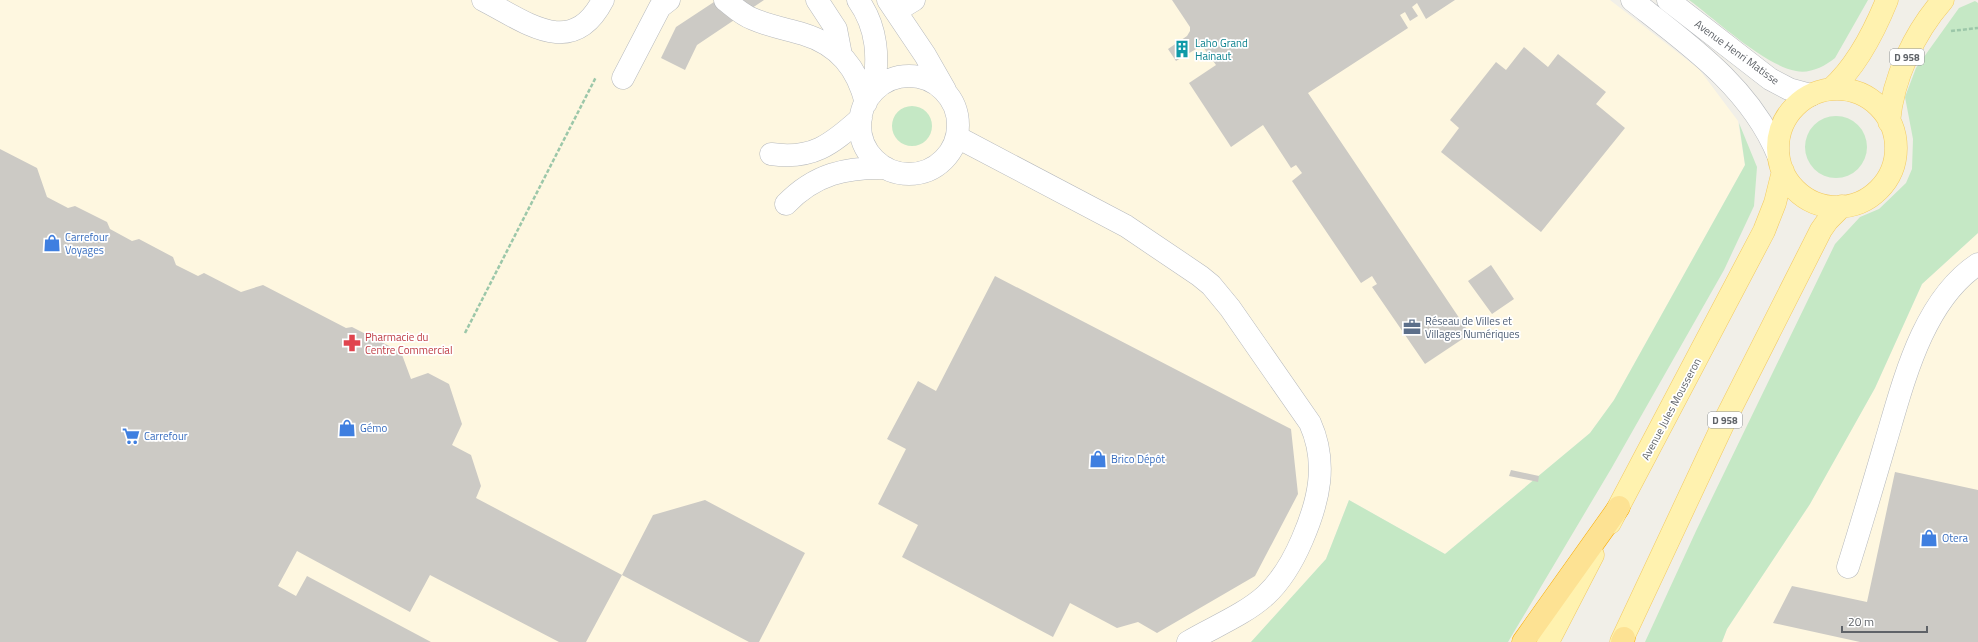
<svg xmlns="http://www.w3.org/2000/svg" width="1978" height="642" font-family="'Titillium Web',sans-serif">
	<rect width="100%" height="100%" fill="#f1efe8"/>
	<path fill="#fef7e0" d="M0,0H1610L1699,69L1738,121L1745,165L1614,400L1590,433L1445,554L1349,500L1326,559L1251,642H0Z
		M1978,233V642H1722L1727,629L1810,504L1875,388L1922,284Z"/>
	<path fill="#c5e8c5" d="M1689,0H1868L1835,58C1824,67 1809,74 1796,71C1764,65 1716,20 1689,0Z
		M1975,1L1978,3V233L1922,284L1875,388L1810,504L1727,629L1722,642H1645L1696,531L1835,244L1860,217L1879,209L1906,183L1912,169L1913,139L1905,97L1916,68L1959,8Z
		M892 126a20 20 0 1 1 40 0a20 20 0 1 1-40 0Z
		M1805 147a31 31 0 1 1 62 0a31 31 0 1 1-62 0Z
		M1739,123L1757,167L1754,206L1724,270L1611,469L1508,642H1251L1326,559L1349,500L1445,554L1590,433L1614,400L1745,165Z"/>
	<path fill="#cccac5" d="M717,0H764L697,45L685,70L661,58L676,27Z
		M1172,0H1455L1426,19L1417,3L1412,7L1418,16L1410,21L1405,12L1400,15L1408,28L1308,93L1470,334L1425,364L1372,287L1377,284L1372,276L1361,283L1292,181L1302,173L1296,165L1291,168L1263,125L1231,147L1189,83L1216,65L1203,47L1201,46L1176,61L1168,49L1187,36L1190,31V27Z
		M1524,47L1548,67L1558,54L1606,92L1596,104L1625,128L1541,232L1441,152L1459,128L1450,120L1496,62L1506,70Z
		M0,149L37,168L47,197L68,208L75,206L107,222L110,229L132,241L139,239L173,257L176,265L198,276L204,273L241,292L263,285L346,328L352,327L401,352L411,379L428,373L449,384L462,424L452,445L471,455L481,486L476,498L622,575L653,515L705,500L805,553L759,642H749L622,575L586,642H559L430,575L410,612L297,551L278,586L296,596L307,576L431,642H0Z
		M1491,265L1514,299L1492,314L1468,281Z
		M995,276L1291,429L1298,494L1255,576L1157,633L1138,622L1117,628L1070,603L1053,637L902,557L918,525L878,504L906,449L887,439L918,381L936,391Z
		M1511,470L1539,476L1538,482L1509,476Z
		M1895,472L1978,490V642H1860L1773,623L1792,586L1867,602Z"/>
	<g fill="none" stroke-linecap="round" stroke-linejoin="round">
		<g stroke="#b5b8bc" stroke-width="23">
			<path id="minor" d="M483,0C526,22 572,60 603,0
				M725,0C734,7 742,15 753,19C769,26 786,29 803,34C839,45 857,68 866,103
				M817,0L836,29L841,55
				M858,0C878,28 879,59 873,91
				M888,0L925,55L945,90
				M1632,0C1688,44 1750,87 1778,155
				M1668,0L1770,79L1789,89L1811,95
				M896,11L914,0
				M860 125a49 49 0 1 1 98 0a49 49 0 1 1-98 0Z
				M623,78L660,7L669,0
				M957,137L1126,226L1200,276L1211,285L1230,308L1310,423C1328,463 1319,501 1302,540C1293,561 1283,579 1266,595C1244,615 1213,627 1188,642
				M771,154C812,160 831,145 861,118
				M786,204C815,174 846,167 886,168
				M1848,567C1861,526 1873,485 1885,444C1903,384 1922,301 1978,264"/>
		</g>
		<g stroke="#f2c960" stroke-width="23">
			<path id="major" d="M1831,89C1857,66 1874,32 1887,0
				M1778 148a59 59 0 1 1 118 0a59 59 0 1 1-118 0Z
				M1889,122C1893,78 1914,33 1943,0
				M1610,523L1764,231L1775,203L1783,171
				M1548,642L1593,555
				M1621,642L1726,418L1821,230L1828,220L1842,206"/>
		</g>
		<g stroke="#f9ab00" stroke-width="23">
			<path id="highway" d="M1523,642L1619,507
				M1622,642L1624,638"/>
		</g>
		<path stroke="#9cc7a9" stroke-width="2.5" stroke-dasharray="4 2" stroke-linecap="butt" d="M1951,31L1978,28
			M465,333L596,77"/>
		<use href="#minor" stroke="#fff" stroke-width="22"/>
		<use href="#major" stroke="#fff2af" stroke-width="22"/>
		<use href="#highway" stroke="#fde293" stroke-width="22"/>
	</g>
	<defs>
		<g id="building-bare" transform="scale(1.38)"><path d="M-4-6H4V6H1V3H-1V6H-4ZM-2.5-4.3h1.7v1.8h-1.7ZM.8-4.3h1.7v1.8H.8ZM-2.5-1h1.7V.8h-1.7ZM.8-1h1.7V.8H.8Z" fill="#0f9aa8" stroke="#fff" stroke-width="2.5" paint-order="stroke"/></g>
		<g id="shop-bare" transform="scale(1.38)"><path d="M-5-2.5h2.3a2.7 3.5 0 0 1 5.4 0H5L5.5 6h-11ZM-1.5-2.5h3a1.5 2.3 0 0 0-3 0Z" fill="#3f7fe0" stroke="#fff" stroke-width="2.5" paint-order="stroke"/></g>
		<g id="office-bare" transform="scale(1.38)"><path d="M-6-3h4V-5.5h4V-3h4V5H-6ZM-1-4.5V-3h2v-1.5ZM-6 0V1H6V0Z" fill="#5c6f8a" stroke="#fff" stroke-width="2.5" paint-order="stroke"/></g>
		<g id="pharmacy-bare" transform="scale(1.38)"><path d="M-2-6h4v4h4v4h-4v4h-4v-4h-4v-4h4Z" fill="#e0444e" stroke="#fff" stroke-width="2.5" paint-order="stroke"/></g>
		<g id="supermarket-bare" transform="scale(1.38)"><path d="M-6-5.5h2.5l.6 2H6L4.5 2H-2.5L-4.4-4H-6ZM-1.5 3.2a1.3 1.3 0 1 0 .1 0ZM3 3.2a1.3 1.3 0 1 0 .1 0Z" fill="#3f7fe0" stroke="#fff" stroke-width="2.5" paint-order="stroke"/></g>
	</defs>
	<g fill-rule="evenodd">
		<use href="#building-bare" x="1182" y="49"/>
		<use href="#shop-bare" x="52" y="243"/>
		<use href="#office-bare" x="1412" y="327"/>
		<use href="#pharmacy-bare" x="352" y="343"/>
		<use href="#shop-bare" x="347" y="428"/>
		<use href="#supermarket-bare" x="131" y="436"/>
		<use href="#shop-bare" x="1098" y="459"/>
		<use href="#shop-bare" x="1929" y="538"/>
	</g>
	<g text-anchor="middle" stroke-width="3.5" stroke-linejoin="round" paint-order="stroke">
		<g fill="#fff" stroke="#8f9295" stroke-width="1">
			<rect x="1890" y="49" width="34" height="16" rx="3"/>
			<rect x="1708" y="412" width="34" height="16" rx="3"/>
		</g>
		<g font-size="10" font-weight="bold" fill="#5f6368">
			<text x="1907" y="61">D 958</text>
			<text x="1725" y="424">D 958</text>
		</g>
		<g font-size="11" fill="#0d838f" stroke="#fff" text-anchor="start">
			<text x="1195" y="47">Laho Grand<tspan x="1195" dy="13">Hainaut</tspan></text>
		</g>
		<g font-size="11" fill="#5f6368" stroke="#fff">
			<text transform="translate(1737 52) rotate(36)" y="4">Avenue Henri Matisse</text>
			<text transform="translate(1671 409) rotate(-62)" y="4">Avenue Jules Mousseron</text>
		</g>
		<g font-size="11" fill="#366cbe" stroke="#fff" text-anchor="start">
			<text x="65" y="241">Carrefour<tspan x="65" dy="13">Voyages</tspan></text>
			<text x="360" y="432">Gémo</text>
			<text x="144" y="440">Carrefour</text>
			<text x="1111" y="463">Brico Dépôt</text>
			<text x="1942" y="542">Otera</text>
		</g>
		<g font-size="11" fill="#4e5e75" stroke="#fff" text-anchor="start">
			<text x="1425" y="325">Réseau de Villes et<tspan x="1425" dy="13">Villages Numériques</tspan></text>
		</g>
		<g font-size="11" fill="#be3a42" stroke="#fff" text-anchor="start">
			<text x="365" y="341">Pharmacie du<tspan x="365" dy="13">Centre Commercial</tspan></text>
		</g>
	</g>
	<path d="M1842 626v6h85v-6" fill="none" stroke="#5f6368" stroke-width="2"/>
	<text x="1848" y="626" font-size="12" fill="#5f6368" stroke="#ffffff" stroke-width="3" paint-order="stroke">20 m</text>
</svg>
